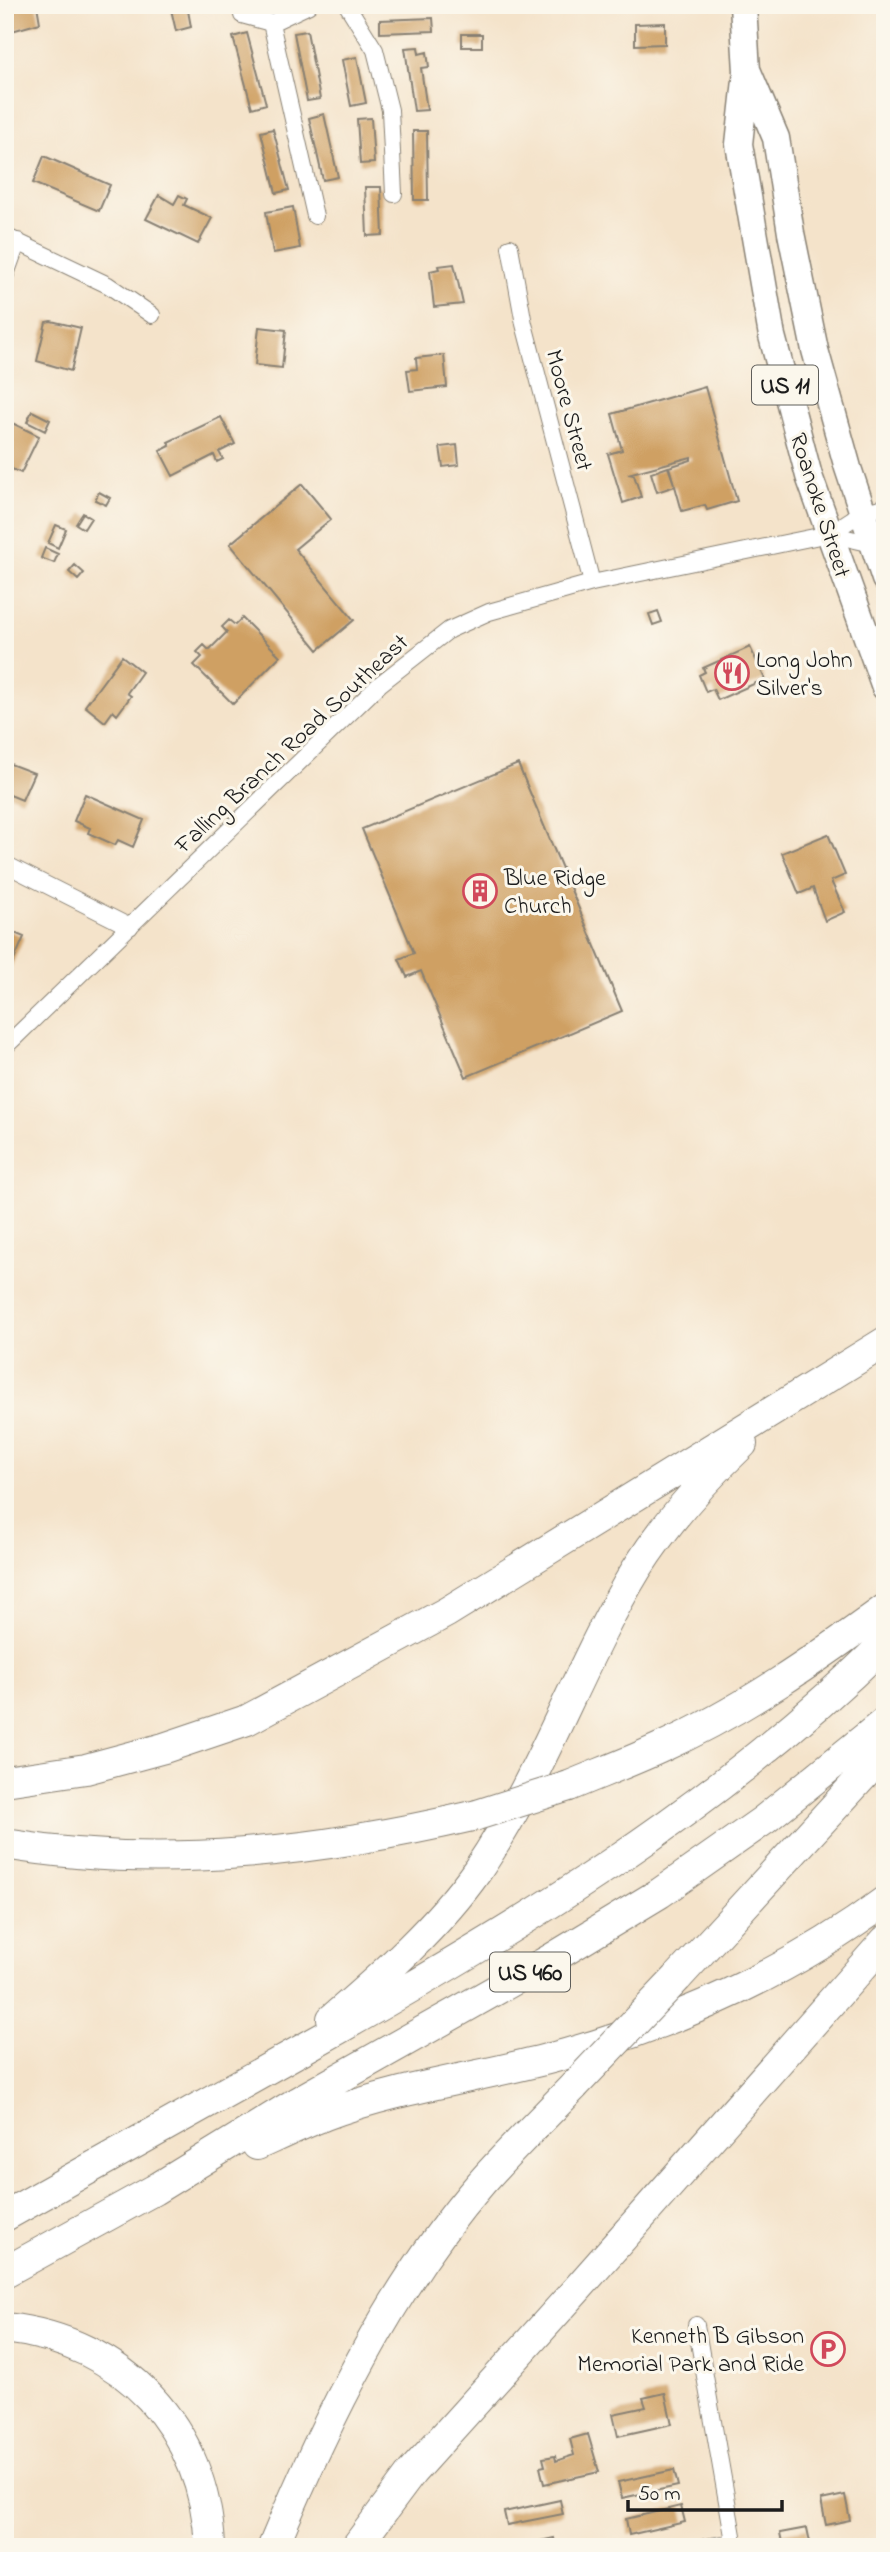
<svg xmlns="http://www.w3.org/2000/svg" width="890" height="2552" font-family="'Indie Flower',sans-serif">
	<rect width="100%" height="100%" fill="#fbf7ec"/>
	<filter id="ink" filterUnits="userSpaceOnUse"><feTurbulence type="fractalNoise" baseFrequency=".0143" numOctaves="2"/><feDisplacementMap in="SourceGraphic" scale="14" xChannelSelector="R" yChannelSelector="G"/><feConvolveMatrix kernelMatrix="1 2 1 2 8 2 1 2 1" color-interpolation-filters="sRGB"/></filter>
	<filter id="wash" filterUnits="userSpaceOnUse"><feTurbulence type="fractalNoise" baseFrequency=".00686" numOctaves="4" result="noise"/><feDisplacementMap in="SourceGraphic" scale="28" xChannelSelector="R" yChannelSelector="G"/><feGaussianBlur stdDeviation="1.57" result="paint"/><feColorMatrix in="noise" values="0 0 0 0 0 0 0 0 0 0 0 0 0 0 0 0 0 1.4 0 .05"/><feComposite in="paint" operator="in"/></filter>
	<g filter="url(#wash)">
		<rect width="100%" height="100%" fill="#f4e3ca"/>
		<g id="blocks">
			<path fill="#cfa064" d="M5,5H37L40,23L5,33Z
				M170,5H187L191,27L176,31Z
				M459,5H502V11Z
				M519,5H534V10L518,9Z
				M556,5H568L567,12L556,11Z
				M433,18L434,31L380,33V20Z
				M665,23V44L635,45V24Z
				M307,31L320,99L307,101L294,33Z
				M247,33L266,104L252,108L233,37Z
				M462,34H482V47H462Z
				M418,47L419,54L427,52L429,67L421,68L427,110L414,111L405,48Z
				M357,57L366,103L351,106L342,60Z
				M324,114L338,177L323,180L309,118Z
				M371,118L374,163L360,164L357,119Z
				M273,129L289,190L276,193L261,132Z
				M413,131H427L428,200H414Z
				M44,156L110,185L99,211L33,183Z
				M365,187H381L383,235L367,236Z
				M159,195L174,204L179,195L187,199L184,205L212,218L198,244L146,219Z
				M293,207L300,248L273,253L266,212Z
				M454,264L463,304L434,307L430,271L439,269L438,266Z
				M51,321L81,328L71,371L37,361L46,322Z
				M259,327L286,330L282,368L255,365Z
				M444,355L447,387L410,391L407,370L417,369L416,358Z
				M705,387L737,501L707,510L705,505L682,511L675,486L657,492L651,473L668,467L674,484L669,467L691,460V457L628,474L634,475L641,497L623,503L608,454L622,450L612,414Z
				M32,411L50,420L45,431L27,422Z
				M221,417L235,444L219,452L223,459L217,462L214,455L173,476L160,451L170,446L168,442Z
				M12,423L39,436L21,473L5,466V438Z
				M457,445L459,465L443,467L440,447Z
				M302,484L331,519L295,549L354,620L318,650L230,544Z
				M99,492L110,498L106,505L95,500Z
				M83,513L91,518L84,529L76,524Z
				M56,525L66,529L58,548L48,543Z
				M45,548L58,554L54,563L41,558Z
				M75,565L84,573L78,580L69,572Z
				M658,611L662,622L653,625L649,614Z
				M242,618L280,656L233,704L194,665L202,657L197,652L204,645L209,650L227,632L222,627L229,620L235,625Z
				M750,647L765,679L718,700L713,689L706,692L699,675L705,672L703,668Z
				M122,656L142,672L127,693L131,696L117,715L113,711L105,722L85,706Z
				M5,762L34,773L22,800L5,793Z
				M518,764L622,1011L466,1077L421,971L407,977L399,959L414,953L362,829Z
				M85,794L144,820L133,847L118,840L115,845L88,833L90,828L74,821Z
				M828,834L845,875L831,881L845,912L825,921L813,888L799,894L782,853Z
				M5,929L24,937L11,967L5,965Z
				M665,2393L672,2424L618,2436L613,2414L646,2407L643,2398Z
				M588,2434L599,2472L544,2484L540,2467L545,2466L543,2458L555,2456L556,2461L574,2455L570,2439Z
				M674,2470L678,2486L622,2498L618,2482Z
				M845,2495L850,2520L826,2525L821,2500Z
				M560,2500L563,2514L507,2525L504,2512Z
				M681,2506L685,2522L629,2535L626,2519Z
				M807,2528L811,2547H783L780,2533Z
				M554,2538L556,2547H518V2546Z"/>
		</g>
	</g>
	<g filter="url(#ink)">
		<use href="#blocks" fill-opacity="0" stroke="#888073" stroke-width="2"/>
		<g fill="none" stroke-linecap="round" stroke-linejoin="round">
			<g stroke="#888073" stroke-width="18">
				<path id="minor" d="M240,5L242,15L271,23L315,216
					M347,5L375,50L390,110L394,194
					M271,23L309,5
					M5,236L108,285L152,315
					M510,247L524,324L592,583
					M5,277L18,241
					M829,534L877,545
					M5,864L130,927
					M5,1047L380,684L449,630L489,612L592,583L829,534L863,512L885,507
					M696,2325L735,2547
					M705,2547L734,2542"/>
			</g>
			<g stroke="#888073" stroke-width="29">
				<path id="primary" d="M743,5L747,71L739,144L772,336L809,476L885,687
					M748,72L776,138L791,233L815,350L848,468L885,579"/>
			</g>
			<g stroke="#888073" stroke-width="32">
				<path id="motorway" d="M5,1781L86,1769L164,1748L247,1720L447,1612L885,1342
					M569,1786C600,1773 632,1761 662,1747C742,1711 815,1660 885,1609
					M5,1844C163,1871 322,1851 477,1815
					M677,1978L885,1752
					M332,2019C381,1977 440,1924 477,1871C542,1776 577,1667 636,1570C665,1524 703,1481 742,1444
					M257,2145C279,2135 302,2124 325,2115C398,2087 489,2076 566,2054C680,2021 790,1972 885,1901
					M5,2216C107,2159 208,2102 310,2045C517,1929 714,1811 885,1643
					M5,2272L154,2190L299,2101L551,1959L660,1893L764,1820L885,1722
					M5,2328C124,2341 205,2428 210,2547
					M273,2547C325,2422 392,2285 482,2182C511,2149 543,2118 574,2086
					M356,2547L412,2472L579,2287L885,1941"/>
			</g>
			<use href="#minor" stroke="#fff" stroke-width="16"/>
			<use href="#primary" stroke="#fff" stroke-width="26"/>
			<use href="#motorway" stroke="#fff" stroke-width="30"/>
			<g stroke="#888073" stroke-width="32" stroke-linecap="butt">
				<path id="motorway-bridge" d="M477,1815L569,1786
					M574,2086L677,1978"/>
			</g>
			<use href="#motorway-bridge" stroke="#fff" stroke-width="30"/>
		</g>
	</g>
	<defs>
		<g id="restaurant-ring" transform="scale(1.75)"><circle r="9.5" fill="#fbf7ec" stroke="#d1495b" stroke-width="1.5"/><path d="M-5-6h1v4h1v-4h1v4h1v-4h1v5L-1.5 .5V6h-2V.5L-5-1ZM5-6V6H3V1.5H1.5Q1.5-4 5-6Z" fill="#d1495b"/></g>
		<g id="building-ring" transform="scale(1.75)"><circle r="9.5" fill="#fbf7ec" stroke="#d1495b" stroke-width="1.5"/><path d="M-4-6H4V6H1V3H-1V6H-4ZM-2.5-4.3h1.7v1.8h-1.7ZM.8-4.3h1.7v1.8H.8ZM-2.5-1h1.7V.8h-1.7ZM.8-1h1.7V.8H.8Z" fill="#d1495b"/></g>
		<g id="parking-ring" transform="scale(1.75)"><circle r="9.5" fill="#fbf7ec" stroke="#d1495b" stroke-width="1.5"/><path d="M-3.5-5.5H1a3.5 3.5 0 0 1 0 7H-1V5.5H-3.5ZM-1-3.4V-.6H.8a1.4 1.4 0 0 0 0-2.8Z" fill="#d1495b"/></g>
	</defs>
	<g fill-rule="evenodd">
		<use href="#restaurant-ring" x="732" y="673"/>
		<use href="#building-ring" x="480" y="891"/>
		<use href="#parking-ring" x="828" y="2349"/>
	</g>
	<g text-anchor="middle" stroke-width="6" stroke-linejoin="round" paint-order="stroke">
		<g fill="#fbf7ec" stroke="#5f5e5a" stroke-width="2">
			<rect x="752" y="365.5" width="66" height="39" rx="5"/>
			<rect x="490" y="1952.5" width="80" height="39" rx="5"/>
		</g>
		<g font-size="23" font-weight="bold" fill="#1c1c1c">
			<text x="785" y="393">US 11</text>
			<text x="530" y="1980">US 460</text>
		</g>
		<g font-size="24" fill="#1c1c1c" stroke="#fbf7ec">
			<text transform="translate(570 410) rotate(75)" y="8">Moore Street</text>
			<text transform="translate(821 505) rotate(72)" y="8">Roanoke Street</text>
			<text transform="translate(291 743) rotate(-43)" y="8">Falling Branch Road Southeast</text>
		</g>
		<g font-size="24" fill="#1c1c1c" stroke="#fbf7ec" text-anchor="start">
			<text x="756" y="667">Long John<tspan x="756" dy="28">Silver's</tspan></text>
			<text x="504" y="885">Blue Ridge<tspan x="504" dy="28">Church</tspan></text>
			<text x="804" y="2343" text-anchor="end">Kenneth B Gibson<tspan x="804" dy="28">Memorial Park and Ride</tspan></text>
		</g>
	</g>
	<rect width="890" height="2552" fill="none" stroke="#fbf7ec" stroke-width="28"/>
	<path d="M628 2500v10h154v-10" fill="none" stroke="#1c1c1c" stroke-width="3.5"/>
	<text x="638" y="2500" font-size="21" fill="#1c1c1c" stroke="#fbf7ec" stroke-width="5" paint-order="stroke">50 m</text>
</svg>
